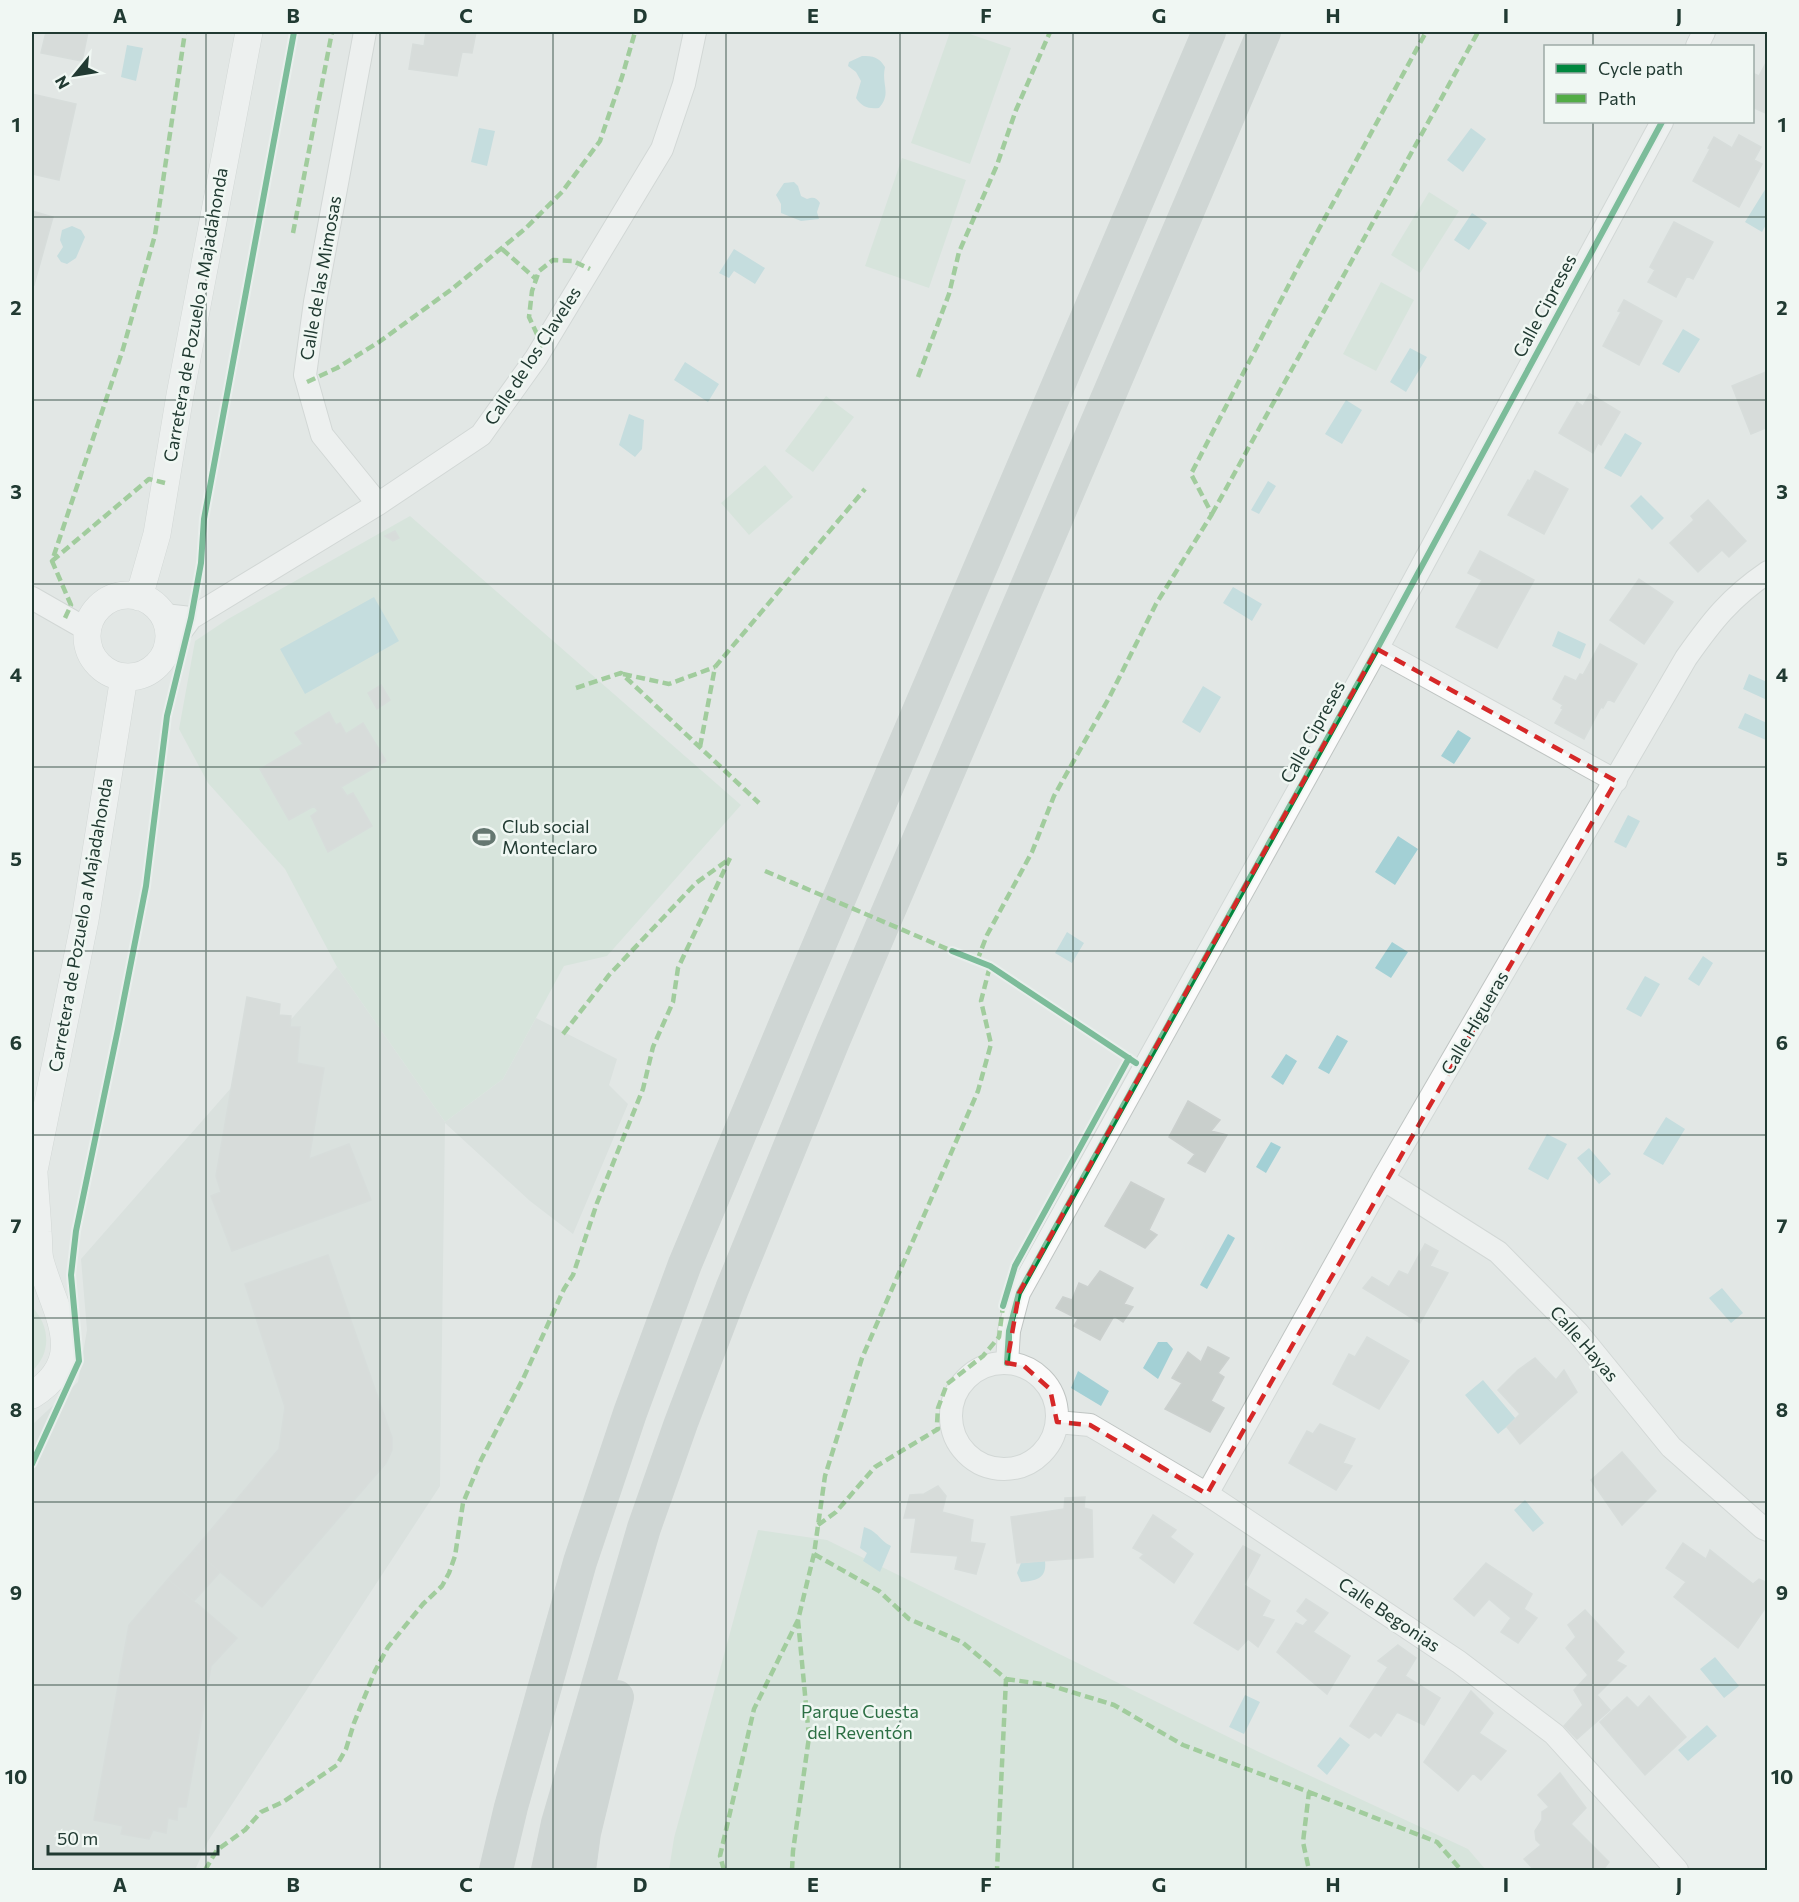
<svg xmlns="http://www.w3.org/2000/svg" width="1799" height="1902" font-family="Commissioner,sans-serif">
	<rect width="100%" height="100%" fill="#e2e7e5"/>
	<path fill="#d0d9d5" d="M337,967L445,1122L503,1079L536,1018L617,1059L609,1085L628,1104L573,1234L530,1201L445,1123L440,1486L208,1841L195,1870H32V1425L78,1382L87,1330L81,1259Z"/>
	<path fill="#cbe0d1" d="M950,32H964L1011,48L970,164L911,143Z
		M902,158L966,180L929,288L865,266Z
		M1429,192L1459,211L1420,273L1391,255Z
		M1381,282L1414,300L1376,371L1343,354Z
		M826,396L854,417L813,472L785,451Z
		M765,465L793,497L749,535L721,503Z
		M410,516L741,805L607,956L564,966L503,1079L445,1122L337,967L285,869L208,783L179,729L195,641L228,619Z
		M32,1307C50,1325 52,1353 32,1371Z
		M758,1530L827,1540L1259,1752L1468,1849L1486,1870H669L674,1838Z"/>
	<path fill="#a3d0d5" d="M127,45L143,48L136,81L121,77Z
		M862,56C873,56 879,57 885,67C881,85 892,93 879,108C868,109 862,107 856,98L861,81L856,72L848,66L849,62Z
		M479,128L495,131L487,166L471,162Z
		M1471,128L1486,139L1463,172L1447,160Z
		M794,182L798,186L801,196L807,199C813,197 816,197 820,203L817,212L819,219L801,221L781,213V204L776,195L784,183Z
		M1766,188L1767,189V223L1762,232L1745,222Z
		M1472,213L1487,223L1469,250L1454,240Z
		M72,226L81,230L85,237L76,258L67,264L61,262L57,256L63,247L60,240L62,230Z
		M734,249L765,268L755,284L734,271L729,278L719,273Z
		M1683,329L1700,339L1679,373L1662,364Z
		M1410,348L1427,357L1406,392L1390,382Z
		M685,362L719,384L708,402L674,380Z
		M1346,400L1362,410L1342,444L1325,434Z
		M629,414L644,420L642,449L635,457L619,445Z
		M1625,433L1642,443L1621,477L1604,468Z
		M1268,481L1276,486L1259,514L1251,510Z
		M1641,495L1664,518L1652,530L1630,506Z
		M1233,587L1262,604L1252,621L1223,603Z
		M374,597L399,641L305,694L280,649Z
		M1558,631L1586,644L1580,659L1552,646Z
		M1749,674L1767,682V700L1743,689Z
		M1203,686L1221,697L1200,733L1182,722Z
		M1745,713L1767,723L1766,740L1738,728Z
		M1458,730L1471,738L1454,764L1441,756Z
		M1628,815L1640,821L1626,848L1614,842Z
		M1398,836L1418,849L1395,885L1375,872Z
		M1067,932L1084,943L1072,963L1055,953Z
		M1392,942L1408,952L1391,978L1375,968Z
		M1703,956L1713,963L1699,986L1688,979Z
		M1645,976L1660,984L1641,1017L1626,1009Z
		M1337,1035L1348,1041L1329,1074L1318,1068Z
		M1286,1054L1297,1061L1283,1085L1271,1077Z
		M1666,1117L1685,1129L1663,1165L1643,1154Z
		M1547,1134L1567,1144L1548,1180L1528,1169Z
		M1271,1142L1281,1147L1266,1173L1256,1167Z
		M1589,1148L1611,1174L1599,1184L1577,1158Z
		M1228,1234L1235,1238L1207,1289L1200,1285Z
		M1722,1288L1743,1313L1731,1323L1709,1298Z
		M1158,1342H1167L1173,1349L1158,1379L1143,1368Z
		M1078,1371L1109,1391L1101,1406L1071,1388Z
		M1483,1380L1516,1419L1498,1434L1465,1395Z
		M1525,1500L1544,1523L1533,1532L1514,1510Z
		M864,1527C879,1532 879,1540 891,1546L880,1572L863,1561L867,1553L860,1548Z
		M1045,1561C1047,1578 1037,1581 1021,1582L1017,1573L1021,1563Z
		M1715,1657L1739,1686L1724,1698L1700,1669Z
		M1245,1695L1260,1702L1244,1734L1229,1727Z
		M1707,1725L1717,1736L1688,1761L1678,1750Z
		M1340,1737L1350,1745L1327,1775L1317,1766Z"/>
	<path fill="#c9cfcc" stroke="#cbd0ce" stroke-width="1.5" d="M46,32H88L82,61L41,53Z
		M426,32H476L472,53L462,52L457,76L409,69L413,44L424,46Z
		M1768,59V114L1752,107V73L1759,76Z
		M32,94L76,104L59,180L32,174Z
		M1739,135L1761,147L1754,160L1762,164L1739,207L1693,181L1710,149L1708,148L1714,137L1732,148Z
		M32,211L53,217L34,285L32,284Z
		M1674,222L1713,242L1693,279L1687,276L1676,297L1648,282L1655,270L1650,267Z
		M1624,300L1662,321L1639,365L1603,346L1621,312L1618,311Z
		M1768,371V427L1751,434L1732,386Z
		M1590,394L1620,412L1601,445L1598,443L1593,453L1559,433L1577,402L1583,406Z
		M1535,471L1568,489L1544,534L1508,515L1528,480L1530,481Z
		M1708,500L1746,541L1729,557L1722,550L1698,572L1670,543L1694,520L1691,516Z
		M395,531L399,538L393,541L385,536Z
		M1480,551L1534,580L1497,648L1456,627L1482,580L1468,573Z
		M1639,579L1673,602L1644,644L1610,620Z
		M1600,644L1637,664L1614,702L1608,699L1603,708L1601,707L1584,739L1555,723L1563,709L1561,708L1563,705L1553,699L1565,676L1576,681L1580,674L1583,675Z
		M381,685L390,700L377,709L368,693Z
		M329,712L336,725L340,723L346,734L363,723L386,761L341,787L347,796L353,793L372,826L328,852L311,816L318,811L314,806L289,820L260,769L303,744L295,733Z
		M247,997L280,1004L279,1015L291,1016L290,1027H300L297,1063L324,1068L309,1159L349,1144L371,1200L232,1251L211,1196L221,1192L216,1176Z
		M1188,1101L1220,1120L1211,1131L1227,1135L1205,1172L1188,1163L1195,1154L1169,1137Z
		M1131,1182L1164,1199L1149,1230L1157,1235L1145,1248L1105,1226Z
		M1425,1244L1438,1251L1430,1266L1448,1273L1420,1323L1363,1288L1372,1277L1389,1287L1399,1271L1408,1275Z
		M328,1255L392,1438V1450L386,1463L262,1607L194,1550L279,1449L285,1407L245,1284Z
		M1100,1271L1133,1288L1124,1304L1133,1307L1123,1322L1114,1316L1100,1340L1074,1326L1078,1319L1056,1308L1063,1297L1072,1300L1079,1283L1088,1287Z
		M1367,1337L1409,1361L1379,1409L1333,1384L1349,1354L1355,1357Z
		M1208,1347L1229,1358L1218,1373L1224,1377L1211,1401L1224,1408L1210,1432L1165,1409L1182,1383L1172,1378L1188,1352L1201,1362Z
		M1535,1358L1556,1380L1564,1370L1577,1392L1520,1444L1507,1427L1520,1414L1498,1390L1518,1370Z
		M1320,1424L1355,1439L1343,1463L1352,1466L1336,1490L1289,1463L1307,1431L1313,1434Z
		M1622,1452L1656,1491L1622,1525L1591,1480Z
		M938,1486L946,1496L942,1512L973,1520L970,1542L985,1544L976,1574L955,1569L958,1556L911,1552L916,1518H904L910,1495L924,1494Z
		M1085,1497L1084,1508L1092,1510L1093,1557L1017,1563L1011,1517L1064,1509L1065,1498Z
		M1153,1515L1176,1530L1170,1537L1193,1554L1174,1583L1140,1558L1144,1554L1133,1548Z
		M1683,1543L1706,1559L1710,1550L1753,1584L1759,1579L1768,1583V1604L1738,1648L1674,1597L1686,1582L1666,1568Z
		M1243,1546L1260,1555L1244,1585L1270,1601L1262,1616L1274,1620L1258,1647L1248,1639L1238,1650L1194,1623Z
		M194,1550L220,1572L194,1601L168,1579Z
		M1486,1563L1532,1594L1524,1609L1537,1618L1518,1643L1501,1632L1511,1618L1489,1599L1474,1616L1454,1599Z
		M168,1579L237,1638L211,1666L186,1807H178L177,1820L168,1818L166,1833L153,1830L149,1839L121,1834L123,1826L94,1820L129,1625Z
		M1306,1599L1328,1613L1313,1632L1350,1656L1327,1694L1277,1652L1296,1623L1303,1626L1308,1620L1297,1611Z
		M1585,1610L1624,1652L1616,1661L1626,1666L1597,1695L1610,1710L1577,1739L1564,1726L1583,1705L1574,1690L1588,1675L1566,1648L1576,1637L1568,1625Z
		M1398,1645L1416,1658L1405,1676L1440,1698L1424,1725L1397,1712L1381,1736L1375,1732L1369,1738L1350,1726L1388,1667L1378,1661Z
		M1471,1691L1493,1713L1479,1733L1506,1751L1481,1780L1473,1773L1458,1791L1424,1762Z
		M1649,1696L1686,1737L1645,1775L1600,1722L1627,1697L1638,1708Z
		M1560,1773L1586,1808L1571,1824L1609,1862L1603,1870H1534L1524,1859L1541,1845L1536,1840L1535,1831L1542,1820V1812L1549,1807L1538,1795Z"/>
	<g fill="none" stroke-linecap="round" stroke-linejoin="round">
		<g stroke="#bfc4c2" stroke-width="24">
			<path id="minor" d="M365,32L315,302L305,375L322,435L378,504
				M1697,46L1704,32
				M32,598L88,630
				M164,615L191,618
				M168,649L191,618L378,504L481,435L536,358L662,149L684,84L695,32
				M1377,649L1616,781
				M1383,1179L1498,1252L1578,1333L1671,1447L1763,1528L1768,1530
				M1007,1363L1009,1331L1019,1293L1377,649L1662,122
				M951 1416a53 53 0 1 1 106 0a53 53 0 1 1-106 0Z
				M1057,1422L1090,1425L1207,1494L1459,1662L1554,1734L1677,1870
				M1207,1494L1383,1179L1686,658C1712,621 1730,598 1768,572"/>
		</g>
		<g stroke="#bfc4c2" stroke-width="28">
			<path id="tertiary" d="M87 636a41 41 0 1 1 82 0a41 41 0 1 1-82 0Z
				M139,597L157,534L180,395L249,32
				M32,1180L85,920L124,677
				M32,1395C92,1358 53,1310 40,1260C38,1251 39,1241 38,1232C37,1212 35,1193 34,1173"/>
		</g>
		<g stroke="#bcc4c1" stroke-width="34">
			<path id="motorway" d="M496,1870L511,1807L580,1562L630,1413L685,1264L791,1011L1209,32
				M548,1870L558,1823L644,1528L681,1423L732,1289L833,1041L1264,32
				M579,1870L584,1833L617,1697"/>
		</g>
		<use href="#minor" stroke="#fbfbfb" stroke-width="22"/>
		<use href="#tertiary" stroke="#fbfbfb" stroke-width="27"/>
		<use href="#motorway" stroke="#b9c1bf" stroke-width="33"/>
		<path stroke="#52ac45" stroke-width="4.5" stroke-dasharray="9 4.5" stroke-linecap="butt" d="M293,233L332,32
			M502,249L536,279
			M543,347L529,317L532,291L539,271L553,260L573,261L590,269
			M918,377L949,294L959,252L997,165L1016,110L1050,32
			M307,382L337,368L379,342L452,289L526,228L562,192L600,141L622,77L635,32
			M1212,514L1478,32
			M52,561L149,479L165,483
			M65,618L71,605L52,561L123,349L155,235L185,32
			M623,674L669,684L715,667
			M576,688L621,673L759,803
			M700,747L715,667L865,489
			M765,871L952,951
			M977,961L987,935L1032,852L1054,796L1109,698L1156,604L1212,514L1191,474L1296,271L1426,32
			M563,1034L609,975L696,883L728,860
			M818,1525L836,1512L875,1467L938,1429L937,1424L938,1408L947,1384L983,1356L999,1337L1003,1306
			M814,1554L879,1591L909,1619L962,1642L1006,1679L997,1870
			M1006,1679L1049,1685L1114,1705L1183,1745L1309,1792L1303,1842L1309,1870
			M1309,1792L1437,1842L1461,1870
			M205,1870L217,1850L245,1830L261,1812L283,1802L337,1765L346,1749L354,1723L375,1671L388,1647L423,1604L442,1586L449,1573L455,1556L463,1503L481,1460L523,1379L564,1289L573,1275L597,1203L643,1089L653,1047L673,1002L678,968L730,858
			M724,1870L720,1856L754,1709L798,1620L814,1554L825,1476L862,1358L978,1091L991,1044L981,1001L990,966
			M792,1870L793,1851L809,1737L798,1620"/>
		<g stroke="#f0f7f3" stroke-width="10">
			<path id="cycleway" d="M952,951L990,966L1136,1063
				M1003,1306L1015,1266L1129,1058
				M1007,1363L1009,1331L1019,1293L1377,649L1662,122
				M32,1464L79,1361L71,1275L76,1231L118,1029L146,886L167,716L191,618L201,563L204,519L294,32"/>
		</g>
		<use href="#cycleway" stroke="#00873e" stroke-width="6"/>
	</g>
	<path d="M0 0H1799V1902H0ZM1377,649L1616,781L1207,1494L1090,1425L1057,1422L1050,1389L1024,1366L1007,1363L1019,1293Z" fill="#e2e7e5" fill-opacity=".55" fill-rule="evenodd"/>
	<path fill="none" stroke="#d62828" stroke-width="4.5" stroke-dasharray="12 8" stroke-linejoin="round" d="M1377,649L1616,781L1207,1494L1090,1425L1057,1422L1050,1389L1024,1366L1007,1363L1019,1293Z"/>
	<path fill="none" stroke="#213a32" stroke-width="1.5" stroke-opacity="0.55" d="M206,32V1870M380,32V1870M553,32V1870M726,32V1870M900,32V1870M1073,32V1870M1246,32V1870M1419,32V1870M1593,32V46M1593,122V1870M32,217H1768M32,400H1768M32,584H1768M32,767H1768M32,951H1768M32,1135H1768M32,1318H1768M32,1502H1768M32,1685H1768"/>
	<defs>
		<g id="stadium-bare" transform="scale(1.8)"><path d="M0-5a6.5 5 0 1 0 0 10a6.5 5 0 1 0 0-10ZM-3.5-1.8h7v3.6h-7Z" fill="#657771" stroke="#f0f7f3" stroke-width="2.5" paint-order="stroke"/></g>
	</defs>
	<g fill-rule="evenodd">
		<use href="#stadium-bare" x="484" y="837"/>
	</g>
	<g text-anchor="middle" stroke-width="5" stroke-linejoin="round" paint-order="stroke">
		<g font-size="18" fill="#213a32" stroke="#f0f7f3">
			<text transform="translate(321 278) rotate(-80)" y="6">Calle de las Mimosas</text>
			<text transform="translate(1545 306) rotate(-62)" y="6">Calle Cipreses</text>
			<text transform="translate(196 315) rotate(-80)" y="6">Carretera de Pozuelo a Majadahonda</text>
			<text transform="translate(533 356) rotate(-57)" y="6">Calle de los Claveles</text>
			<text transform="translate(1313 732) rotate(-61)" y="6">Calle Cipreses</text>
			<text transform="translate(81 925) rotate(-80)" y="6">Carretera de Pozuelo a Majadahonda</text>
			<text transform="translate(1475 1023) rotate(-60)" y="6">Calle Higueras</text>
			<text transform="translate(1584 1344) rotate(49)" y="6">Calle Hayas</text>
			<text transform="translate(1389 1615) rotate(34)" y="6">Calle Begonias</text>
		</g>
		<g font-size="18" fill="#213a32" stroke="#f0f7f3" text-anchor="start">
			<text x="502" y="833">Club social<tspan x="502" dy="21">Monteclaro</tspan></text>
		</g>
		<g font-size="18" fill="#2c6f44" stroke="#f0f7f3">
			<text x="860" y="1718">Parque Cuesta<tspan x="860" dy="21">del Reventón</tspan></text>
		</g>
	</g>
	<rect width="1799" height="1902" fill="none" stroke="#f0f7f3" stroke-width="66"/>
	<rect x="1544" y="45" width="210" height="78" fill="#f0f7f3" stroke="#9daba6" stroke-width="1.5"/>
	<rect x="1556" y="64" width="30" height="9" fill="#00873e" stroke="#9daba6" stroke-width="1.5"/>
	<text x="1598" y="75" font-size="18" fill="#213a32">Cycle path</text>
	<rect x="1556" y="94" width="30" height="9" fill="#52ac45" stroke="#9daba6" stroke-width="1.5"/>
	<text x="1598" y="105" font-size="18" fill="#213a32">Path</text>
	<g transform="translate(75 75) rotate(240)" stroke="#f0f7f3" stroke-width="4.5" paint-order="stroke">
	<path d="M0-4.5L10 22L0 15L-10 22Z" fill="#213a32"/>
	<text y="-9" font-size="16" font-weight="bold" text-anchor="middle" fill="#213a32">N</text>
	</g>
	<path d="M48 1845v9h170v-9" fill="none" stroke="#213a32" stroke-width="3"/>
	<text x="57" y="1845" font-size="18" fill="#213a32" stroke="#f0f7f3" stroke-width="4.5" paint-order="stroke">50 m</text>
	<rect x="33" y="33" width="1733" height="1836" fill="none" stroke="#213a32" stroke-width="2"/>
	<g font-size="20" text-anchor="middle" font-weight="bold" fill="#213a32">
		<text x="120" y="23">A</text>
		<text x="293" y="23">B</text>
		<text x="466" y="23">C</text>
		<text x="640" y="23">D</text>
		<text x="813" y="23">E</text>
		<text x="986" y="23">F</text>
		<text x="1159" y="23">G</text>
		<text x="1333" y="23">H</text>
		<text x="1506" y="23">I</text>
		<text x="1679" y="23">J</text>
		<text x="16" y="132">1</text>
		<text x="1782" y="132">1</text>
		<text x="16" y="315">2</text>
		<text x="1782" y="315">2</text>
		<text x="16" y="499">3</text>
		<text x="1782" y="499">3</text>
		<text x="16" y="682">4</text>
		<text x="1782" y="682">4</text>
		<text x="16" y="866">5</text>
		<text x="1782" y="866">5</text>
		<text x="16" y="1050">6</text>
		<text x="1782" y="1050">6</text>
		<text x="16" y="1233">7</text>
		<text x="1782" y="1233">7</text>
		<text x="16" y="1417">8</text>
		<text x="1782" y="1417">8</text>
		<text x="16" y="1600">9</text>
		<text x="1782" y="1600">9</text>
		<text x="16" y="1784">10</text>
		<text x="1782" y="1784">10</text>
		<text x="120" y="1892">A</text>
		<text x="293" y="1892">B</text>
		<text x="466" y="1892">C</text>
		<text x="640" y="1892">D</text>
		<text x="813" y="1892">E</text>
		<text x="986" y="1892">F</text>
		<text x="1159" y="1892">G</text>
		<text x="1333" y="1892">H</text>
		<text x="1506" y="1892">I</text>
		<text x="1679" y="1892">J</text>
	</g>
</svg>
